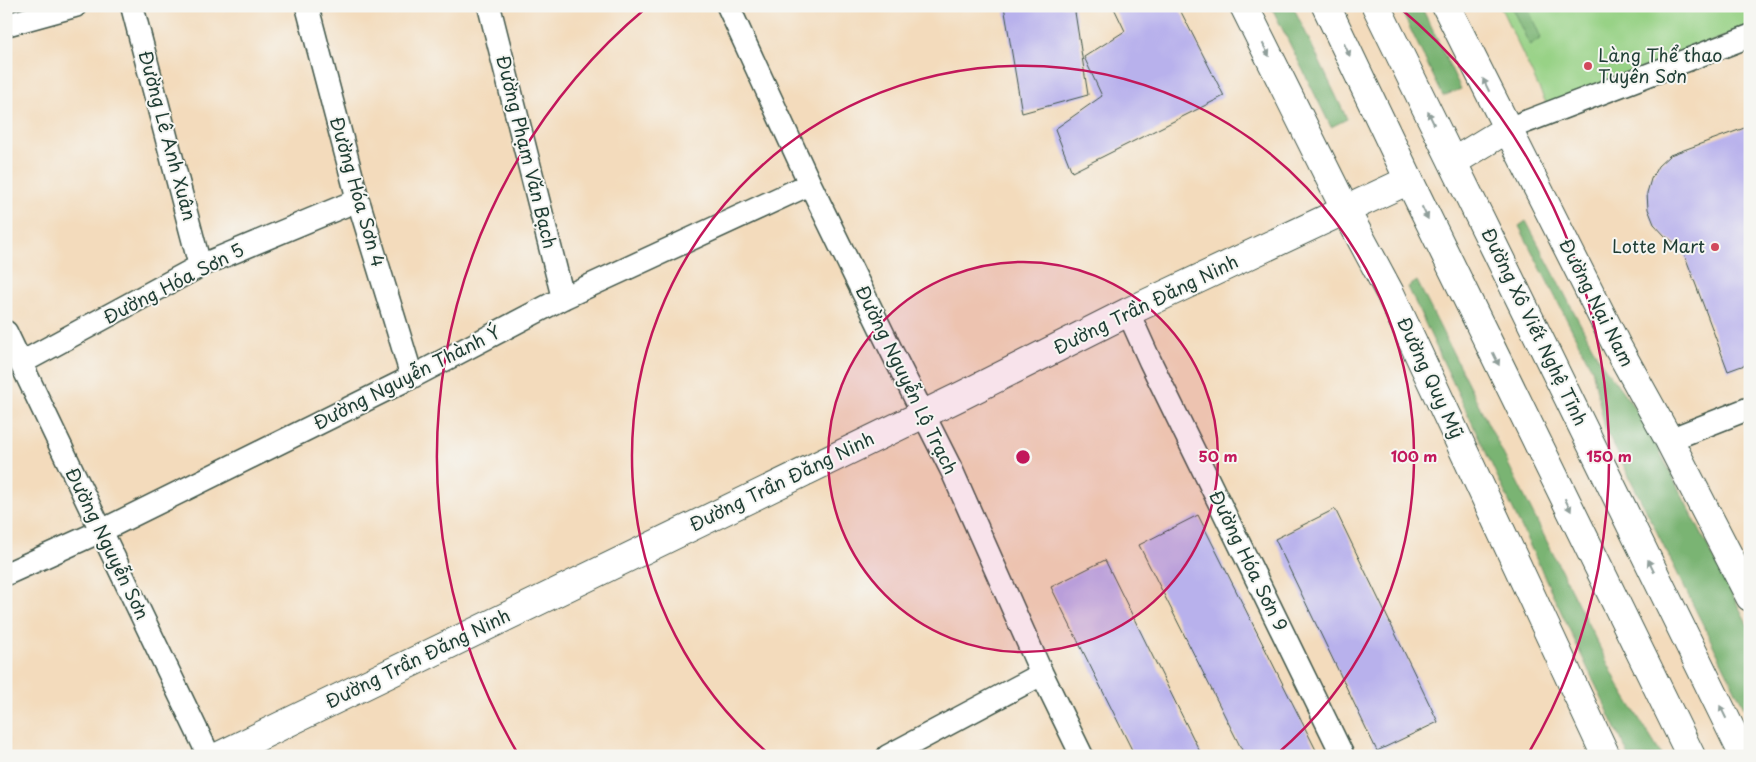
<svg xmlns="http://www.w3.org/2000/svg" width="1756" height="762" font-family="'Playpen Sans',sans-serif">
	<rect width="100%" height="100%" fill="#f6f6f2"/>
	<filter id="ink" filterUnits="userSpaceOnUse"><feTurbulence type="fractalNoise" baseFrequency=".02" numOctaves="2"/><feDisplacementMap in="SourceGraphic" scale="10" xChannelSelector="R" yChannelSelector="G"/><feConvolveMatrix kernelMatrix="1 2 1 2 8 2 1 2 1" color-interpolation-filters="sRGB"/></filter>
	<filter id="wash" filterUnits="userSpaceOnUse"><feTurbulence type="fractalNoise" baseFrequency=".0096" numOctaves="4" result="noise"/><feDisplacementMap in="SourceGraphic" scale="20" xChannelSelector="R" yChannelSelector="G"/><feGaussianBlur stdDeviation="1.12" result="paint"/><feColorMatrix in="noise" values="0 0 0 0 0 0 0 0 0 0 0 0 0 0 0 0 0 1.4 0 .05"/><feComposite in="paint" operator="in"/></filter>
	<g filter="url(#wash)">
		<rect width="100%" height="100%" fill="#f3dbbc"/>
		<path fill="#98d286" stroke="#5c885d" d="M1500,6H1750V27L1547,105Z"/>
		<path fill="#7ab473" stroke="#4c7854" d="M1271,6H1293L1347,119L1331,127Z
			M1399,6H1421L1461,89L1443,96Z
			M1511,6H1527L1541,38L1530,46Z
			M1526,221L1600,361L1643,419L1750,629V719L1605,428L1592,369L1519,226Z
			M1417,281L1619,686L1662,756H1629L1408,287Z"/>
		<g id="blocks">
			<path fill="#b8b1ec" d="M1004,6H1074L1088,95L1022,113Z
				M1113,6H1178L1224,96L1072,172L1055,129L1102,96L1084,57L1125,31Z
				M1750,126V363L1728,371L1682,248L1665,236L1654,224L1648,209L1647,193L1651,179L1658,166L1670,155Z
				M1335,509L1438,722L1377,751L1275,539Z
				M1198,515L1319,756H1245L1139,545Z
				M1105,560L1202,756H1135L1051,587Z"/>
		</g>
	</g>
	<g filter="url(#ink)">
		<use href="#blocks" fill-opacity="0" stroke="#3f5548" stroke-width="1"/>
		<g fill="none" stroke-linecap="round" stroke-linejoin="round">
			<g stroke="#3f5548" stroke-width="25">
				<path id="street" d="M132,6L200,266
					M307,6L358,200L412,377
					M489,6L563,298
					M728,6L810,184L892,352L952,471L1042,674L1082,756
					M6,25L75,6
					M1507,129L1750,36
					M1128,312L1150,361L1343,756
					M6,332L209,756
					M21,363L200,266L358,200
					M1669,440L1750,408
					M6,574L101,531L412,377L563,298L810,184
					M888,756L1042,674"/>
			</g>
			<g stroke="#3f5548" stroke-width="30">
				<path id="secondary" d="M1244,6L1345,209L1390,293L1606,756
					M1446,6L1617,346L1669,440L1750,597
					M1453,162L1507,129
					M219,756L963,395L1128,312L1409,180"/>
			</g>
			<g stroke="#3f5548" stroke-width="30">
				<path id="highway" d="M1326,6L1409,180L1691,756
					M1376,6L1744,756"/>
			</g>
			<use href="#street" stroke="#fff" stroke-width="22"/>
			<use href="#secondary" stroke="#fff" stroke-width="28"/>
			<use href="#highway" stroke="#fff" stroke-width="28"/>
		</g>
		<defs><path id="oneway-solid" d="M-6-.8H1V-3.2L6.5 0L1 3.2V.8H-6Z" transform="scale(1.25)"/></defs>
		<g fill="#8f9e9a">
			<use href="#oneway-solid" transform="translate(1266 50) rotate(63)"/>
			<use href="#oneway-solid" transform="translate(1347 50) rotate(65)"/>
			<use href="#oneway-solid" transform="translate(1486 85) rotate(-116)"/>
			<use href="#oneway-solid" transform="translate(1431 118) rotate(-116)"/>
			<use href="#oneway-solid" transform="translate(1425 213) rotate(64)"/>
			<use href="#oneway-solid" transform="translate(1496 359) rotate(64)"/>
			<use href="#oneway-solid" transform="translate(1568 505) rotate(64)"/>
			<use href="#oneway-solid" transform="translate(1651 566) rotate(-116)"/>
			<use href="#oneway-solid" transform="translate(1723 712) rotate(-116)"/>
		</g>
	</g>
	<circle cx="1023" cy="457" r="195" fill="#c2185b" fill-opacity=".12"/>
	<g fill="none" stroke="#c2185b" stroke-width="2.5">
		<circle cx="1023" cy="457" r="195"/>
		<path d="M769 754A391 391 0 1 1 1277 754"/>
		<path d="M518 754A586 586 0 0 1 646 8M1400 8A586 586 0 0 1 1528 754"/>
	</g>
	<g fill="#d1495b" stroke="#f6f6f2" stroke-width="2">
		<circle cx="1588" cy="66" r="5"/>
		<circle cx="1715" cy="247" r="5"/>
	</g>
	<g text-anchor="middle" stroke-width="4" stroke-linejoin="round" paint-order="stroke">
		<g font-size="18" fill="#1f3d34" stroke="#f6f6f2" text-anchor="start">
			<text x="1598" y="62">Làng Thể thao<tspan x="1598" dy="21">Tuyên Sơn</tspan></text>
			<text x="1705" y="253" text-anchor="end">Lotte Mart</text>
		</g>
		<g font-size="18" fill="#1f3d34" stroke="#f6f6f2">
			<text transform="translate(167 136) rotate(75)" y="6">Đường Lê Anh Xuân</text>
			<text transform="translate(526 152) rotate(76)" y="6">Đường Phạm Văn Bạch</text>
			<text transform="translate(357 192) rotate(74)" y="6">Đường Hóa Sơn 4</text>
			<text transform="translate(174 284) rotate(-27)" y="6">Đường Hóa Sơn 5</text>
			<text transform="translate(1596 303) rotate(63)" y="6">Đường Nại Nam</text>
			<text transform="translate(1146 305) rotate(-26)" y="6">Đường Trần Đăng Ninh</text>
			<text transform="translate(1534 327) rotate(64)" y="6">Đường Xô Viết Nghệ Tĩnh</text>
			<text transform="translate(407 378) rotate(-27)" y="6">Đường Nguyễn Thành Ý</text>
			<text transform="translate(1430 378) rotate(65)" y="6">Đường Quy Mỹ</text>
			<text transform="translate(906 380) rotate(64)" y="6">Đường Nguyễn Lộ Trạch</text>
			<text transform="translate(782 482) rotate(-26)" y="6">Đường Trần Đăng Ninh</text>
			<text transform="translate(107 544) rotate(64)" y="6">Đường Nguyễn Sơn</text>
			<text transform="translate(1248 561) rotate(64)" y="6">Đường Hóa Sơn 9</text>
			<text transform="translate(418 659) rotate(-26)" y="6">Đường Trần Đăng Ninh</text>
		</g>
	</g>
	<circle cx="1023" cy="457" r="8" fill="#c2185b" stroke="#f6f6f2" stroke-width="2.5"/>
	<g font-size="15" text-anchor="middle" font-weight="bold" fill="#c2185b" stroke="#f6f6f2" stroke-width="4" stroke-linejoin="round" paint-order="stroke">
		<text x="1218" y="462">50 m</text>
		<text x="1414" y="462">100 m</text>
		<text x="1609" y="462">150 m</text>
	</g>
	<rect width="1756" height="762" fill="none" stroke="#f6f6f2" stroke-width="25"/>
</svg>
